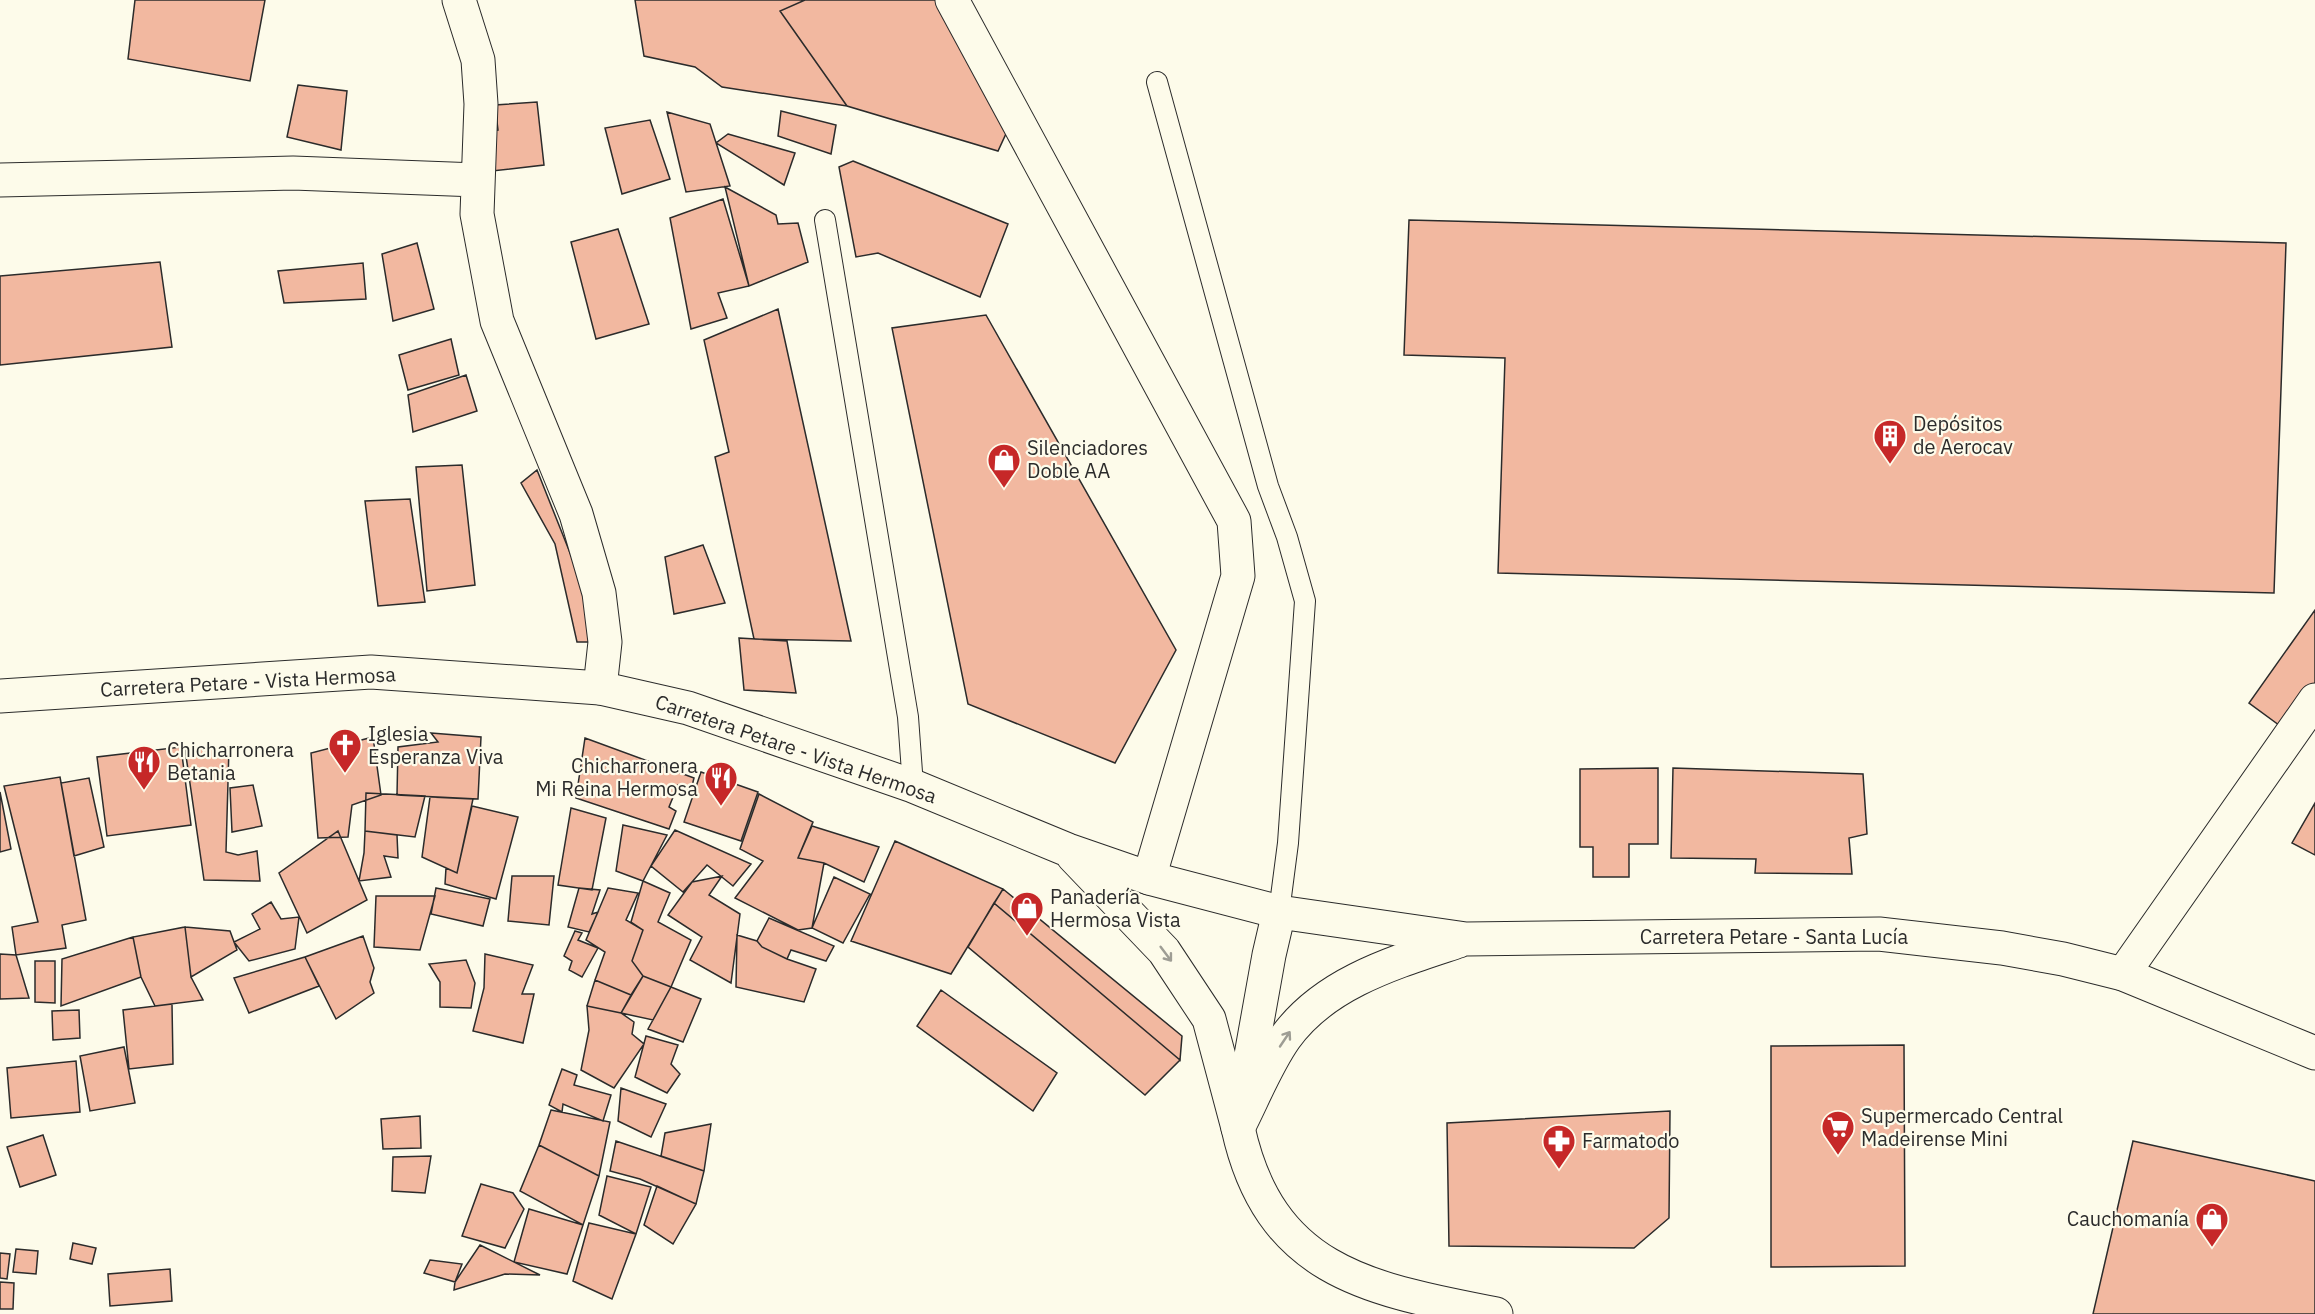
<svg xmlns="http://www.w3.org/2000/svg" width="2315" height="1314" font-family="'IBM Plex Sans',sans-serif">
	<rect width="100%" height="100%" fill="#fdfbea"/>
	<path fill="#f2b8a0" stroke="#2b2b2b" stroke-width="1.5" d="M135,0H265L250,81L128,59Z
		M635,0H805L780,11L847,106L722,87L695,67L644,56Z
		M805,0H937L1010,125L998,151L847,106L780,11Z
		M298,85L347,91L341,150L287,137Z
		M537,102L544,165L492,171L488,131L498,130L495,105Z
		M781,111L836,125L831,154L778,136Z
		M667,112L710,124L730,186L686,192Z
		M650,120L670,179L622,194L605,128Z
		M728,134L795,153L784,185L716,143Z
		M853,161L1008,224L980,297L878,253L856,257L839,167Z
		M725,187L776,215L778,224L798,223L808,262L749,286Z
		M723,199L749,286L718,293L727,318L691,329L670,218Z
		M1409,220L2286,243L2274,593L1498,573L1505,358L1404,355Z
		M618,229L649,324L596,339L571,242Z
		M417,243L434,309L393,321L382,254Z
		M160,262L172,347L0,365V276Z
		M363,263L366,299L284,303L278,271Z
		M778,309L851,641L754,639L715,457L729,452L704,340Z
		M986,315L1176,650L1115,763L968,704L892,328Z
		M451,339L459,375L408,390L399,355Z
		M466,375L477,411L413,432L408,395Z
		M462,465L475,585L427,591L416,467Z
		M537,470L586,593L600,642H577L555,544L521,483Z
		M410,499L425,602L378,606L365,501Z
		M703,545L725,603L674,614L665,557Z
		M2315,610V683L2283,728L2249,703Z
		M739,638L787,641L796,693L744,690Z
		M431,733L481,737L478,799L397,795L398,747L438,742Z
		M373,737L381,795L352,805L348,837L318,838L311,753Z
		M585,738L694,778L691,790L678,785L669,807L676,811L669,829L576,798Z
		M181,747L191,825L107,836L97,757Z
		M229,747L226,852L238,855L257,851L260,881L204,880L185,749Z
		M1658,768V844H1629V877H1593V847H1580V769Z
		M1673,768L1863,774L1867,834L1849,838L1852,874L1755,873L1756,859L1671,858Z
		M701,772L758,792L741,841L684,822Z
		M60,777L86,920L62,925L66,948L16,955L12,927L38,922L4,786Z
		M89,778L104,847L74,856L61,783Z
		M253,785L262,826L232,832L230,788Z
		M0,792L11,849L0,852Z
		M366,793L425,796L415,837L365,831Z
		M759,794L813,822L798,858L824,863L812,928L798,930L735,898L763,861L740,849Z
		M430,797L473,799L457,873L422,857Z
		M2315,803V855L2292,843Z
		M472,806L518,817L496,899L445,884L446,868L457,873Z
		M571,808L606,818L592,890L558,885Z
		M623,825L667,835L643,881L616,871Z
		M812,826L879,847L864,882L824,863L798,858Z
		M675,830L751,864L733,886L707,865L683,892L651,866Z
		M338,831L367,900L307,933L279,873Z
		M365,831L397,835L398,858L384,856L391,877L359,881L364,853Z
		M895,841L1003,889L951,974L851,941Z
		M512,876H554L549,925L508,921Z
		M722,876L709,895L740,914L731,983L690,960L702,937L668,915L692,882Z
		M834,877L870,894L843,943L812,928Z
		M643,881L670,893L658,922L691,940L671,987L643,976L632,961L643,930L631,922Z
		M436,888L490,899L483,926L431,914Z
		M579,888L600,890L592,914L598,912L589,932L568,927Z
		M608,888L638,893L626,920L643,930L632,961L643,976L631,995L595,980L605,952L586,940Z
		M1003,889L1182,1036L1180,1060L994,903Z
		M376,896H435L420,950L374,947Z
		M271,902L281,919L299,917L295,949L249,961L234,942L260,929L252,914Z
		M994,903L1180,1060L1145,1095L968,947Z
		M769,918L834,946L826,961L791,950L787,959L762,947L757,941Z
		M185,927L191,977L203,1000L155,1006L141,977L133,937Z
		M185,927L230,931L237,950L191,977Z
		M575,931L582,933L578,940L598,948L582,977L569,970L572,961L564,956Z
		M737,935L757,941L762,947L787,959L816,969L804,1002L736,987Z
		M363,936L374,968L370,982L374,993L336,1019L305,957Z
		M133,937L141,977L61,1006L62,959Z
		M0,954L16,955L29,998L0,999Z
		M485,954L533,965L522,994H534L523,1043L473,1031L484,988Z
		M305,957L319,986L249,1013L234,978Z
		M466,960L475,983L471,1008L440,1007V982L429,964Z
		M35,961H55V1003L35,1002Z
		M643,976L671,987L653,1020L621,1013Z
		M595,980L631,995L621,1013L587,1006Z
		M671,987L701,999L683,1042L648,1029Z
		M941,990L1057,1073L1033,1111L917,1026Z
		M172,1004L173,1064L129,1069L123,1010Z
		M587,1006L621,1013L634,1022L632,1034L644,1044L614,1088L581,1070L589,1030Z
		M79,1010L80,1038L53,1040L52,1011Z
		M646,1036L678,1045L671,1064L680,1074L667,1093L635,1077Z
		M1904,1045L1905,1266L1771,1267V1046Z
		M124,1047L135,1103L90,1111L80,1056Z
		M76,1061L80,1112L11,1118L7,1068Z
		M562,1069L577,1075L574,1085L611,1095L603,1121L563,1104L562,1112L549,1105Z
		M621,1088L666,1104L651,1137L618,1121Z
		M551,1110L610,1122L599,1176L539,1145Z
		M1670,1111L1669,1218L1634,1248L1449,1246L1447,1123Z
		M420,1116L421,1148L383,1149L381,1119Z
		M711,1124L704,1171L661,1156L665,1133Z
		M43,1135L56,1175L20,1187L7,1147Z
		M616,1141L704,1171L696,1204L640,1179L610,1171Z
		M2133,1141L2315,1181V1314H2093Z
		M539,1145L599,1176L583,1225L520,1191Z
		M431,1156L425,1193L392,1191L393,1157Z
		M607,1176L651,1187L636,1234L599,1215Z
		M481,1184L513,1193L524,1209L505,1248L462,1236Z
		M657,1186L696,1204L673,1244L644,1225Z
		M529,1209L583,1225L567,1274L514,1262Z
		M589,1223L636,1234L612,1299L573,1281Z
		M73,1243L96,1248L92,1264L70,1259Z
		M480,1245L540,1275L505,1274L454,1290L455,1282Z
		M16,1249L38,1251L36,1274L13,1272Z
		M0,1253L10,1254L7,1279L0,1278Z
		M430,1260L462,1264L455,1282L424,1273Z
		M170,1269L172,1301L110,1306L108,1274Z
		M0,1282L14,1283L13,1309H0Z"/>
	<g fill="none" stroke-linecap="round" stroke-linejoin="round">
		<g stroke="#2b2b2b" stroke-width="22">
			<path id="lane" d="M1157,82L1268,486L1287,537L1305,601L1288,843L1279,912
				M825,220L908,717L913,786"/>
		</g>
		<g stroke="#2b2b2b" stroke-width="35">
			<path id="street" d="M459,0L478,60L481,104L477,214L497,321L576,514L599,593L605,642L600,688
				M952,0L1234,521L1238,576L1149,878
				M0,180L293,173L477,180
				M2123,974L2315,700"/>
		</g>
		<g stroke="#2b2b2b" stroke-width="35">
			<path id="secondary" d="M1279,912L1269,955L1238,1128C1270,1273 1369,1289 1496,1314"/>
		</g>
		<g stroke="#2b2b2b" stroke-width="35">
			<path id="primary" d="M0,696L371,672L600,688L688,708L913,786L1068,850L1149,878L1279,912L1466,939L1879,934L2002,948L2063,959L2123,974L2315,1053
				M1073,856L1164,951L1209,1019L1238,1128
				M1238,1128C1253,1099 1266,1065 1285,1038C1325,982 1396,962 1459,941"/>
		</g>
		<use href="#lane" stroke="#fdfbea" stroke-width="20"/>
		<use href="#street" stroke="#fdfbea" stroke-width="33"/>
		<use href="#secondary" stroke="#fdfbea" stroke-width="33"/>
		<use href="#primary" stroke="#fdfbea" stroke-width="33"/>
	</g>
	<defs><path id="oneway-shaft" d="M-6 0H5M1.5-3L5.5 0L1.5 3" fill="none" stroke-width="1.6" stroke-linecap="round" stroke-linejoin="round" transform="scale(1.5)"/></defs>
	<g stroke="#9e9d94">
		<use href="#oneway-shaft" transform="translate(1166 954) rotate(53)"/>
		<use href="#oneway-shaft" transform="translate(1285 1039) rotate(-56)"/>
	</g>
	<defs>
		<g id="building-pin" transform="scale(1.725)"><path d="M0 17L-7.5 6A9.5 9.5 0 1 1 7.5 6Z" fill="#c62828" stroke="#fdfbea"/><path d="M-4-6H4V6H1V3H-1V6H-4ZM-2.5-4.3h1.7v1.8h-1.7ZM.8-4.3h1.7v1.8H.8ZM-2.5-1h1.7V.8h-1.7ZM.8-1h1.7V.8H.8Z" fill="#fff"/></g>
		<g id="shop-pin" transform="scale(1.725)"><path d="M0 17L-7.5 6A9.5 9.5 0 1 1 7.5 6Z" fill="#c62828" stroke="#fdfbea"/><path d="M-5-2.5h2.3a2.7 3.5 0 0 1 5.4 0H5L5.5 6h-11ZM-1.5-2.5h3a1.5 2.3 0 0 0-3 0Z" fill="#fff"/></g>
		<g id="church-pin" transform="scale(1.725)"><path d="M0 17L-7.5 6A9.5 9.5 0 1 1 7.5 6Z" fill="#c62828" stroke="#fdfbea"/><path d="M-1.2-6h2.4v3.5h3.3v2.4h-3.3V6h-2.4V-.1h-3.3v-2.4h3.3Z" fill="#fff"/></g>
		<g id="restaurant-pin" transform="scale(1.725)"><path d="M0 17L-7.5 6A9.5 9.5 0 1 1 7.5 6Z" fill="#c62828" stroke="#fdfbea"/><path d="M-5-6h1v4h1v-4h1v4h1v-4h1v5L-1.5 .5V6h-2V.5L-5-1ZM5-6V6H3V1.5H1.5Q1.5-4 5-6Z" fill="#fff"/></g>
		<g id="supermarket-pin" transform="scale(1.725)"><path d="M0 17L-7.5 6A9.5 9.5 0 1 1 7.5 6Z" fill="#c62828" stroke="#fdfbea"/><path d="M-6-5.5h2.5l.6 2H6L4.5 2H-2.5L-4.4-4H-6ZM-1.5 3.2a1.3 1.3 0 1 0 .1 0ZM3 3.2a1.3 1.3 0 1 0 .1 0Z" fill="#fff"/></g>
		<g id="pharmacy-pin" transform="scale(1.725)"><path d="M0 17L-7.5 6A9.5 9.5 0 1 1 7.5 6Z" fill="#c62828" stroke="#fdfbea"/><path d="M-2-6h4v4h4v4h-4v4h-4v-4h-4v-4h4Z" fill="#fff"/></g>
	</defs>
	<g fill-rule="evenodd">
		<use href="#building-pin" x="1890" y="436"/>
		<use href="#shop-pin" x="1004" y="460"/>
		<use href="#church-pin" x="345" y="745"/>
		<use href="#restaurant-pin" x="144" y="762"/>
		<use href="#restaurant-pin" x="721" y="778"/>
		<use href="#shop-pin" x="1027" y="908"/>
		<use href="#supermarket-pin" x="1838" y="1127"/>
		<use href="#pharmacy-pin" x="1559" y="1141"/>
		<use href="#shop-pin" x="2212" y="1219"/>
	</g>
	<g text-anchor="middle" stroke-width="4.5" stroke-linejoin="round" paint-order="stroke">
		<g font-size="20" fill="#2b2b2b" stroke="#fdfbea" text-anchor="start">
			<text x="1913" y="431">Depósitos<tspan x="1913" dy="23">de Aerocav</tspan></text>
			<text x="1027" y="455">Silenciadores<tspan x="1027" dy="23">Doble AA</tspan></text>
			<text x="368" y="741">Iglesia<tspan x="368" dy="23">Esperanza Viva</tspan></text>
			<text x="167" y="757">Chicharronera<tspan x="167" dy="23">Betania</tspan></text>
			<text x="698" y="773" text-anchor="end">Chicharronera<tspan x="698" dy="23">Mi Reina Hermosa</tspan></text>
			<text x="1050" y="904">Panadería<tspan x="1050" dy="23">Hermosa Vista</tspan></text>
			<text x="1861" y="1123">Supermercado Central<tspan x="1861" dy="23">Madeirense Mini</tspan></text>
			<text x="1582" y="1148">Farmatodo</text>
			<text x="2189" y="1226" text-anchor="end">Cauchomanía</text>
		</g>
		<g font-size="20" fill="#2b2b2b" stroke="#fdfbea">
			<text transform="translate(248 682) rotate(-3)" y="7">Carretera Petare - Vista Hermosa</text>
			<text transform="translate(796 749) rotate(19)" y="7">Carretera Petare - Vista Hermosa</text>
			<text x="1774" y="944">Carretera Petare - Santa Lucía</text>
		</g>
	</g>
</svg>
